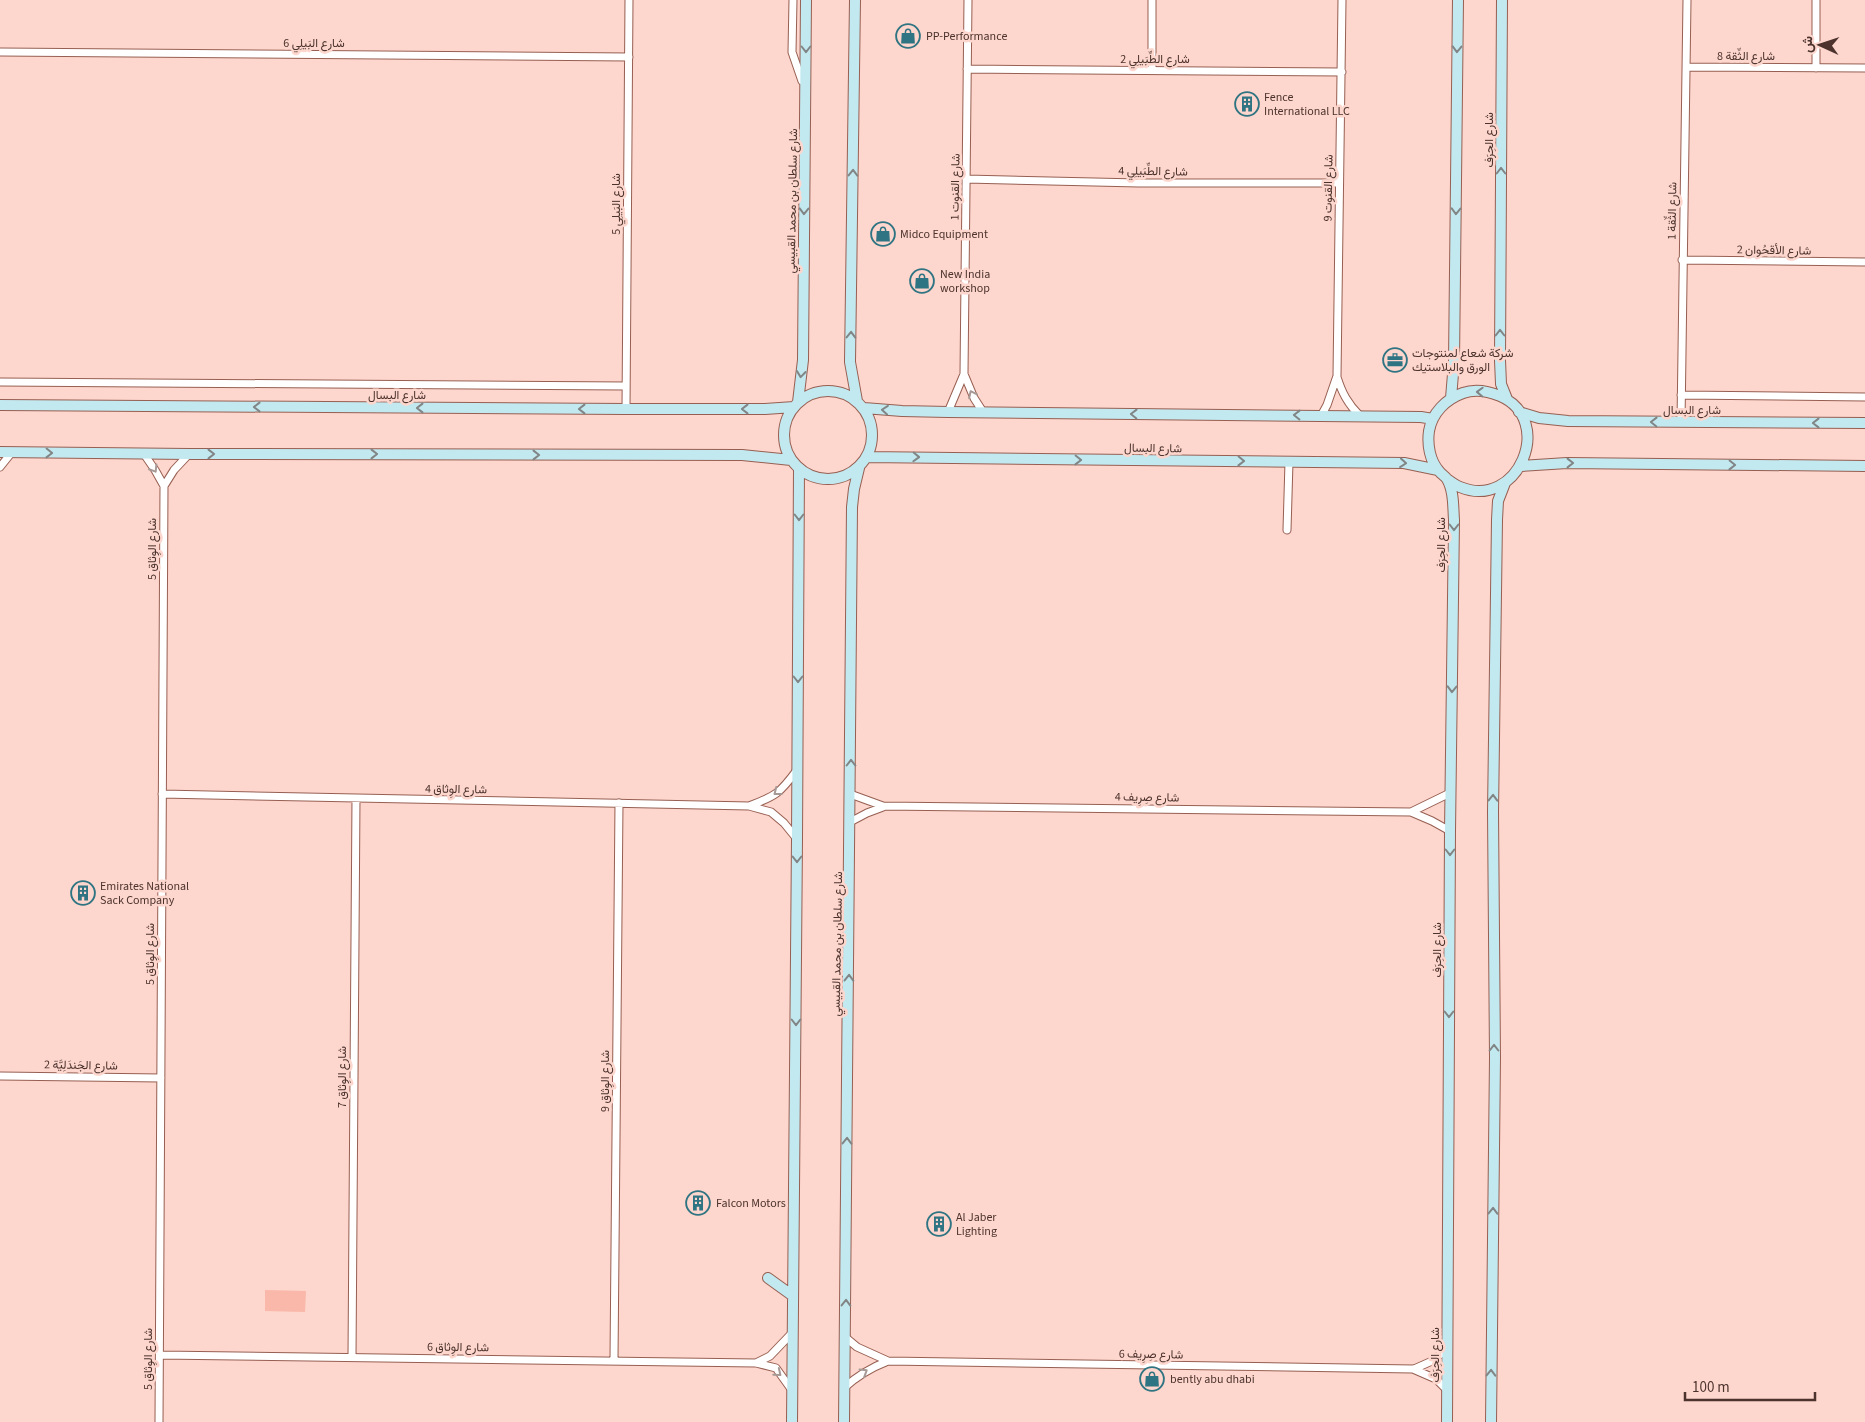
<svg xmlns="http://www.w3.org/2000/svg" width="1865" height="1422" font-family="'Source Sans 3',Vazirmatn,sans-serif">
	<rect width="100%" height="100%" fill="#fdd6cd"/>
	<path fill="#f9b8a9" d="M265,1290L306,1291L305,1312L265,1311Z"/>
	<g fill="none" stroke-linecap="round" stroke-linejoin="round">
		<g stroke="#975f52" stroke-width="9">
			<path id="street" d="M793,0L792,52L802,81
				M968,0L964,374L974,398L983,412
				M0,52L629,57
				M1686,67L1865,68
				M1816,68V0
				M967,69L1342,72
				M1152,70V0
				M966,179L1139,183H1339
				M1682,260L1865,262
				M1337,377C1342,393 1348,404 1360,416
				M0,382L626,386
				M1681,395L1865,397
				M626,409L629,0
				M948,412L964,374
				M1321,416L1327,405L1337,376L1342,0
				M1681,422L1687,0
				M144,454L155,470L164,486L159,1422
				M0,467L12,452
				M164,486L174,470L189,454
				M1287,530L1289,462
				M162,794L749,806L771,812L784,823L797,839
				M850,794L883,806L1411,812L1432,821L1450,831
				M749,806C776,796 780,793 797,770
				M1411,812L1450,793
				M850,822L867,813L883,807
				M0,1076L161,1078
				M845,1337L857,1347L888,1361L1413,1369L1436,1379L1447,1390
				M160,1355L756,1363L776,1368L791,1389
				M352,1357L356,798
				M614,1360L619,803
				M756,1363L770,1356L793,1332
				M1414,1369L1432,1361L1448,1348
				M844,1388C858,1375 870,1368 888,1361"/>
		</g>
		<g stroke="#975f52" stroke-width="12">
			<path id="secondary" d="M855,0L850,362L857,401
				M1502,0L1500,360L1501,384L1507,399
				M784 435a44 44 0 1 1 88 0a44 44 0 1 1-88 0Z
				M1451,398L1454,362L1458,0
				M798,402L803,360L806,0
				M0,405L626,409H765L794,407
				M864,408L902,411L948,412L1421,417L1433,419
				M1519,412L1539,418L1568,421L1865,423
				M0,452L189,454L742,455L791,460
				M867,457L1404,463L1438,470
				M1521,466L1567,463L1865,466
				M1447,479C1451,482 1455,485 1460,487C1518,511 1556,420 1500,396C1488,391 1474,389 1463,393C1446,399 1432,413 1429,431C1427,445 1430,461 1439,471C1441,474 1445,476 1447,479C1454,491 1453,507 1454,520L1450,831L1447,1422
				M768,1278L793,1296
				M792,1422L797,839L799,468
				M844,1422L852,507L854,489L859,468
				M1491,1422L1495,1058L1493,812L1497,520L1498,501L1505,483"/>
		</g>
		<use href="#street" stroke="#fff" stroke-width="7"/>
		<use href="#secondary" stroke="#c2e9f0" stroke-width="10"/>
	</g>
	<defs><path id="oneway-chevron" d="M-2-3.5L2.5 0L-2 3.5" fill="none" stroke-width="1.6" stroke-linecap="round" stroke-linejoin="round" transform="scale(1.25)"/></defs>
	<g stroke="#818585">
		<use href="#oneway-chevron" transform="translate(806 49) rotate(90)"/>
		<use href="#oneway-chevron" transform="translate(1457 49) rotate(91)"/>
		<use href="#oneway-chevron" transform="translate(1501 171) rotate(-90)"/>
		<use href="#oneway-chevron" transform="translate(853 173) rotate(-89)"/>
		<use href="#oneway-chevron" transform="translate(804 211) rotate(91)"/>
		<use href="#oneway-chevron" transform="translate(1456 211) rotate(91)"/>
		<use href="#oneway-chevron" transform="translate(1500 333) rotate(-90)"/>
		<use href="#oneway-chevron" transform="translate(851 335) rotate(-89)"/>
		<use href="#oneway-chevron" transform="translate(801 374) rotate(96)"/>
		<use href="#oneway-chevron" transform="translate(1480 392) rotate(-178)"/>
		<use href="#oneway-chevron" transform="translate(257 407) rotate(-180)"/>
		<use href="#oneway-chevron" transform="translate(420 408) rotate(-180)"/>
		<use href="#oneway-chevron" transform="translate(582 409) rotate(-180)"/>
		<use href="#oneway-chevron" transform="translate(745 409) rotate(180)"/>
		<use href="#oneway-chevron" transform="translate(885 410) rotate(-175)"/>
		<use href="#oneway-chevron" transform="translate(1134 414) rotate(-179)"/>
		<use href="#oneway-chevron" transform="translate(1297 415) rotate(-179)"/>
		<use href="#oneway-chevron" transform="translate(1654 422) rotate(-179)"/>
		<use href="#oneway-chevron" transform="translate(1816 423) rotate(-180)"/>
		<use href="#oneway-chevron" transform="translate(49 453) rotate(1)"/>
		<use href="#oneway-chevron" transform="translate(211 454)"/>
		<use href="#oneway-chevron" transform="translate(374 454)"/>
		<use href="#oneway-chevron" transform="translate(536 455)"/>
		<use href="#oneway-chevron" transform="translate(916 457) rotate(2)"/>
		<use href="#oneway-chevron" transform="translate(1078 460) rotate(1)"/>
		<use href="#oneway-chevron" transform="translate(1241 461) rotate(1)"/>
		<use href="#oneway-chevron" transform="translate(1403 463) rotate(5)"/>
		<use href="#oneway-chevron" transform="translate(1570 463)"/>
		<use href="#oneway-chevron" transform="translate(1732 465) rotate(1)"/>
		<use href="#oneway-chevron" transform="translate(799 517) rotate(90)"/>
		<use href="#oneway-chevron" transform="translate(1454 527) rotate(90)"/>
		<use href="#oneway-chevron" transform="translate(798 679) rotate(90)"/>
		<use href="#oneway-chevron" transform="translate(1452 689) rotate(91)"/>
		<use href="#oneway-chevron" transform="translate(851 763) rotate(-90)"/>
		<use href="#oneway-chevron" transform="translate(1493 798) rotate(-89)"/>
		<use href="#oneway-chevron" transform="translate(1450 852) rotate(90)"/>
		<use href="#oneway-chevron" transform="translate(797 859) rotate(90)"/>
		<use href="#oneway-chevron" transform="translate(849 978) rotate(-89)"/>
		<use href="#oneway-chevron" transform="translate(1449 1014) rotate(90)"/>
		<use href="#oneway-chevron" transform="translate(796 1022) rotate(90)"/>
		<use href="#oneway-chevron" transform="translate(1494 1048) rotate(-90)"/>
		<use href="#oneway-chevron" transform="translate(847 1141) rotate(-89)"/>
		<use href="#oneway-chevron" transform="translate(1493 1211) rotate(-89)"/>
		<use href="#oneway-chevron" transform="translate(846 1303) rotate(-89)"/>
		<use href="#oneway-chevron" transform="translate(1491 1373) rotate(-89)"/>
	</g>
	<g stroke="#a69996">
		<use href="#oneway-chevron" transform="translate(972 394) rotate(-116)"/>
		<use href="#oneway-chevron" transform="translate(154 469) rotate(58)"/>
		<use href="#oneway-chevron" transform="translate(777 792) rotate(142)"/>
		<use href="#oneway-chevron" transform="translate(864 1372) rotate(-32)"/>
		<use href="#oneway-chevron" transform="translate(778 1373) rotate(39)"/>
	</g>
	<defs>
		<g id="shop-ring" transform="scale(1.25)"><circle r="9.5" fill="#fdd6cd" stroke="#2f7482" stroke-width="1.5"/><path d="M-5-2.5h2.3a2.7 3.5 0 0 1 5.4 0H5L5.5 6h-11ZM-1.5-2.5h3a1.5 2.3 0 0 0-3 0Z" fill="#2f7482"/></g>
		<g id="building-ring" transform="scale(1.25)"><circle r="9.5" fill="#fdd6cd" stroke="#2f7482" stroke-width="1.5"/><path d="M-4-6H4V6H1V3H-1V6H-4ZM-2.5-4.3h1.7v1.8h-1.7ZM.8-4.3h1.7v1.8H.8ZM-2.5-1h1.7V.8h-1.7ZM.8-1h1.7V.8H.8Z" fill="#2f7482"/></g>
		<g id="office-ring" transform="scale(1.25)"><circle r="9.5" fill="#fdd6cd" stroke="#2f7482" stroke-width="1.5"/><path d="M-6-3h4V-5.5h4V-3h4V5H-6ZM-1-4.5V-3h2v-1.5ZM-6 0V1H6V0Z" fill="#2f7482"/></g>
	</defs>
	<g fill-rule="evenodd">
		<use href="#shop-ring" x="908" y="36"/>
		<use href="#building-ring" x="1247" y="104"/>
		<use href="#shop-ring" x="883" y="234"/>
		<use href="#shop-ring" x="922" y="281"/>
		<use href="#office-ring" x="1395" y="360"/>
		<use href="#building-ring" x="83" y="893"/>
		<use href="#building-ring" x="698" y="1203"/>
		<use href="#building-ring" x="939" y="1224"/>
		<use href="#shop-ring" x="1152" y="1379"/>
	</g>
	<g text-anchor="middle" stroke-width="5" stroke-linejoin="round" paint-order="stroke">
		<g font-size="12" fill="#4c332d" stroke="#fdd6cd" text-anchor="start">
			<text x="926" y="40">PP-Performance</text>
			<text x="1264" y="101">Fence<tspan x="1264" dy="14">International LLC</tspan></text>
			<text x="900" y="238">Midco Equipment</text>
			<text x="940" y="278">New India<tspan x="940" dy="14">workshop</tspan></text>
			<text x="1412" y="357">شركة شعاع لمنتوجات<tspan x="1412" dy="14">الورق والبلاستيك</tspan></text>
			<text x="100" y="890">Emirates National<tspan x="100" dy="14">Sack Company</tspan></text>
			<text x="716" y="1207">Falcon Motors</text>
			<text x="956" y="1221">Al Jaber<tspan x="956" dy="14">Lighting</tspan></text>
			<text x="1170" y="1383">bently abu dhabi</text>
		</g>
		<g font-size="12" fill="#4c332d" stroke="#fdd6cd">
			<text x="314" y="47">شارع البَيلِي 6</text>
			<text x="1746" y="60">شارع الثِّقة 8</text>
			<text x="1155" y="63">شارع الطِّبَيلِي 2</text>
			<text transform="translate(1489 140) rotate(-90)" y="4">شارع الحِرَف</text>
			<text transform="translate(1153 171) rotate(1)" y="4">شارع الطِّبَيلِي 4</text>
			<text transform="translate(955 187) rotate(-89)" y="4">شارع القنوت 1</text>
			<text transform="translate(1328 188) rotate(-89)" y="4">شارع القنوت 9</text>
			<text transform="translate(792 201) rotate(-89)" y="4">شارع سلطان بن محمد القبيسي</text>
			<text transform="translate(616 204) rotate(-90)" y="4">شارع البَيلِي 5</text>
			<text transform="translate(1672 211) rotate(-89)" y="4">شارع الثِّقة 1</text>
			<text transform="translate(1774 250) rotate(1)" y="4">شارع الأقحُوان 2</text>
			<text x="397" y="399">شارع البسال</text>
			<text x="1692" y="414">شارع البسال</text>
			<text transform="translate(1153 448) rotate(1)" y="4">شارع البسال</text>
			<text transform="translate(1441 545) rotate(-90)" y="4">شارع الحِرَف</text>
			<text transform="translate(152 549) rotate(-90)" y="4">شارع الوِثاق 5</text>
			<text transform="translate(456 789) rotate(1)" y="4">شارع الوِثاق 4</text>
			<text transform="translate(1147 797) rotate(1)" y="4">شارع صِرِيف 4</text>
			<text transform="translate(837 944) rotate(-89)" y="4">شارع سلطان بن محمد القبيسي</text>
			<text transform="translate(1437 950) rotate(-90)" y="4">شارع الحِرَف</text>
			<text transform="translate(150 954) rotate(-90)" y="4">شارع الوِثاق 5</text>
			<text transform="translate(81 1065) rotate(1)" y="4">شارع الجَندَلِيَّة 2</text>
			<text transform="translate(342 1077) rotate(-90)" y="4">شارع الوِثاق 7</text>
			<text transform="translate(605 1081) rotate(-90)" y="4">شارع الوِثاق 9</text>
			<text transform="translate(458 1347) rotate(1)" y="4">شارع الوِثاق 6</text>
			<text transform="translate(1151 1354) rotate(1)" y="4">شارع صِرِيف 6</text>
			<text transform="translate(1435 1355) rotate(-90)" y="4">شارع الحِرَف</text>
			<text transform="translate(148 1359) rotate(-90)" y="4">شارع الوِثاق 5</text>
		</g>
	</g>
	<g transform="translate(1820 45) rotate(273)" stroke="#fdd6cd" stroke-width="4" paint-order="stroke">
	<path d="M0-4L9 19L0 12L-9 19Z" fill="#4c332d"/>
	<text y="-8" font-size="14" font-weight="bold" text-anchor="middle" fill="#4c332d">ش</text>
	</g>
	<path d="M1685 1392v8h130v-8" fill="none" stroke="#4c332d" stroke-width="2.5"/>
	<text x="1692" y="1392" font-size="15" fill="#4c332d" stroke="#fdd6cd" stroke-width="4" paint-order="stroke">100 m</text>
</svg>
